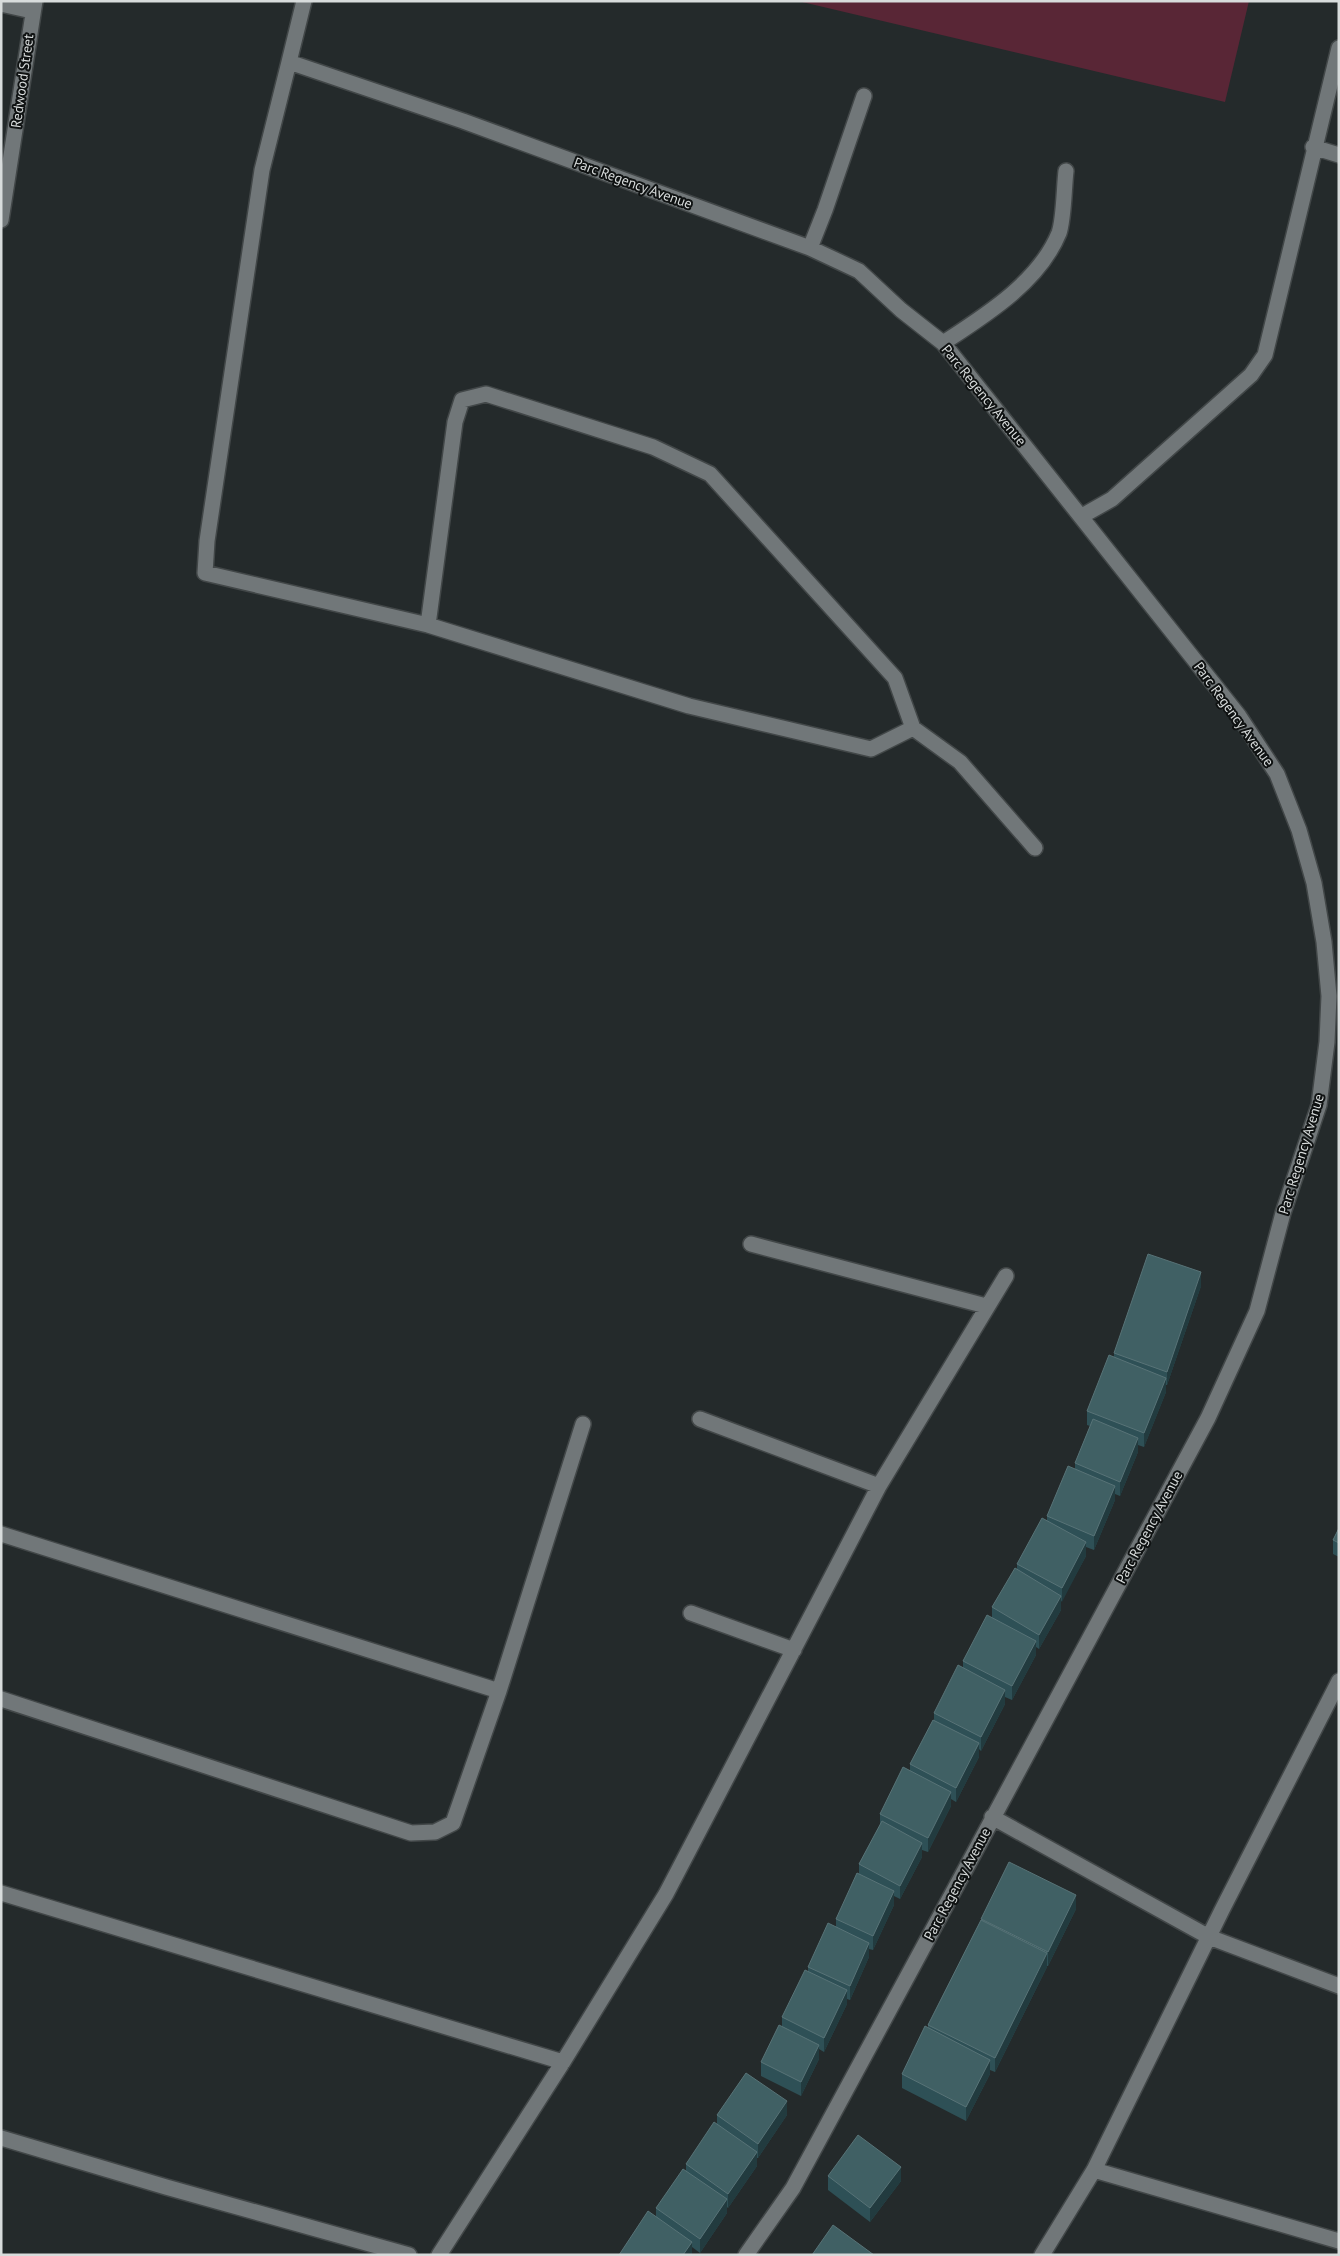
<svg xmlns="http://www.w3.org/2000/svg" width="1340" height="2256" font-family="'PT Sans',sans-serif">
	<rect width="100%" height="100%" fill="#242a2b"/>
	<path fill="#592636" d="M798,1H1249L1225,102Z"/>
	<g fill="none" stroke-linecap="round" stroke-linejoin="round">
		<g stroke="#424748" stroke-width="18">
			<path id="minor" d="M304,1L289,62L463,121L810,248L859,271L901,310L943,343L1239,716L1277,774L1299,830L1314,883L1324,942L1329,996L1327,1042L1319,1105L1283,1213L1257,1311L1208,1418L965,1870L793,2188L746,2255
				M1,4L32,11
				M289,62L262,170L207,541L205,573L428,625L689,706L871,749L913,728
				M1313,147L1339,155
				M1,220L35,1
				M810,248L825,210L864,96
				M943,343C986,315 1039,282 1059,233C1064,219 1064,187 1066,171
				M1082,516L1112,499L1251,375L1265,355L1339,48
				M428,625L455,422L462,400L486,394L653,447L710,474L895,678L913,728L960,762L1035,848
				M751,1244L986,1306
				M700,1419L879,1486
				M1,1534L499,1691
				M691,1613L794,1650
				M1,1699L411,1833L435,1832L453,1823L499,1691L583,1424
				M992,1817L1209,1937L1339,1986
				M1,1893L563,2062
				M1,2138L166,2187L409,2255
				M1094,2170L1339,2241
				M439,2255L563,2062L666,1894L879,1486L1006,1276
				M1042,2255L1094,2170L1222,1910L1339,1681"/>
		</g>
		<use href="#minor" stroke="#717779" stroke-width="15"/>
	</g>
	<path fill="#2e5056" d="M1201,1286L1167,1385H1166V1392L1144,1447L1138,1445V1452L1120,1496L1115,1494V1500L1094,1550L1086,1547V1556L1061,1602V1610L1039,1649L1036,1647V1655L1012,1700L1005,1697V1704L981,1751L979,1749V1757L956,1802L951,1799V1806L928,1852L922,1850V1857L900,1899L894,1896V1905L873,1950L869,1949V1957L850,2000L847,1999V2004L824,2052L819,2049V2059L801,2096L761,2076V2062L782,2027V2017L808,1972V1967L836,1927V1919L859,1874V1864L880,1825V1814L910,1771V1764L934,1721V1713L963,1668V1661L992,1618V1607L1017,1569V1564L1047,1521V1516L1075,1469V1463L1090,1426L1087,1425V1411L1114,1357V1353Z
		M1339,1528V1557L1333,1554V1540Z
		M1076,1909L1048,1966H1047V1967L995,2072L990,2070V2074L966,2121L902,2088V2074L928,2028V2025L981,1920V1919Z
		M717,2115H787L758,2158H757V2166L728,2208L727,2207V2213L700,2253L692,2247V2255L656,2217V2208L686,2171V2164L717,2124Z
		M828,2176L901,2181L870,2222L828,2190Z"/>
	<path fill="#223b3f" d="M1201,1272V1286L1167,1385V1372Z
		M1166,1378V1392L1144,1447V1433Z
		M1138,1438V1452L1120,1496V1482Z
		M1115,1486V1500L1094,1550V1536Z
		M1086,1542V1556L1062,1602V1588Z
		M1061,1596V1610L1039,1649V1635Z
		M1036,1641V1655L1012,1700V1686Z
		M1005,1690V1704L981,1751V1737Z
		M979,1743V1757L956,1802V1788Z
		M951,1792V1806L928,1852V1838Z
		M922,1843V1857L900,1899V1886Z
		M894,1891V1905L873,1950V1936Z
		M1076,1895V1909L1048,1966V1952Z
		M869,1943V1957L850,2000V1986Z
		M1047,1953V1967L995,2072V2058Z
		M847,1990V2004L824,2052V2038Z
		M819,2045V2059L801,2096V2082Z
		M990,2060V2074L966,2121V2107Z
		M787,2101V2115L758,2158V2144Z
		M757,2152V2166L728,2208V2194Z
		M901,2167V2181L870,2222V2208Z
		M727,2199V2213L700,2253V2239Z
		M692,2242V2255H683Z"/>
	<path fill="#406064" stroke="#587377" d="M1148,1254L1201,1272L1167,1372L1114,1353Z
		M1109,1355L1166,1378L1144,1433L1087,1411Z
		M1093,1419L1138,1438L1120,1482L1075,1463Z
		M1068,1466L1115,1486L1094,1536L1047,1516Z
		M1042,1518L1086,1542L1062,1588L1017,1564Z
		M1339,1528V1543L1333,1540Z
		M1015,1568L1061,1596L1039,1635L992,1607Z
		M987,1615L1036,1641L1012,1686L963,1661Z
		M958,1665L1005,1690L981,1737L934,1713Z
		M933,1720L979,1743L956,1788L910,1764Z
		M903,1767L951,1792L928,1838L880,1814Z
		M882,1821L922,1843L900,1886L859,1864Z
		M1009,1862L1076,1895L1048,1952L981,1919Z
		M857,1873L894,1891L873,1936L836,1919Z
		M981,1920L1047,1953L995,2058L928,2025Z
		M828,1923L869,1943L850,1986L808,1967Z
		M805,1970L847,1990L824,2038L782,2017Z
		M779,2025L819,2045L801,2082L761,2062Z
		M925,2026L990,2060L966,2107L902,2074Z
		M746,2073L787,2101L758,2144L717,2115Z
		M714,2122L757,2152L728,2194L686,2164Z
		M858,2135L901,2167L870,2208L828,2176Z
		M683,2169L727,2199L700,2239L656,2208Z
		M648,2211L692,2242L683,2255H619Z
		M833,2225L874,2255H812Z"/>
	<g text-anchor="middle" stroke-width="4" stroke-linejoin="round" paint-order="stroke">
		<g font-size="14" fill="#d8dcdc" stroke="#0f1212">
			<text transform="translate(22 81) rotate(-82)" y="5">Redwood Street</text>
			<text transform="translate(633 183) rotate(20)" y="5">Parc Regency Avenue</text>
			<text transform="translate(984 395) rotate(51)" y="5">Parc Regency Avenue</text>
			<text transform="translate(1234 714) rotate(54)" y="5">Parc Regency Avenue</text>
			<text transform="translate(1301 1154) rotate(-73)" y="5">Parc Regency Avenue</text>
			<text transform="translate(1149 1527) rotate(-62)" y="5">Parc Regency Avenue</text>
			<text transform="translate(957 1884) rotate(-62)" y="5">Parc Regency Avenue</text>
		</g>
	</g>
	<rect width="1340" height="2256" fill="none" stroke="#d8dcdc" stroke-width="5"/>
</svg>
